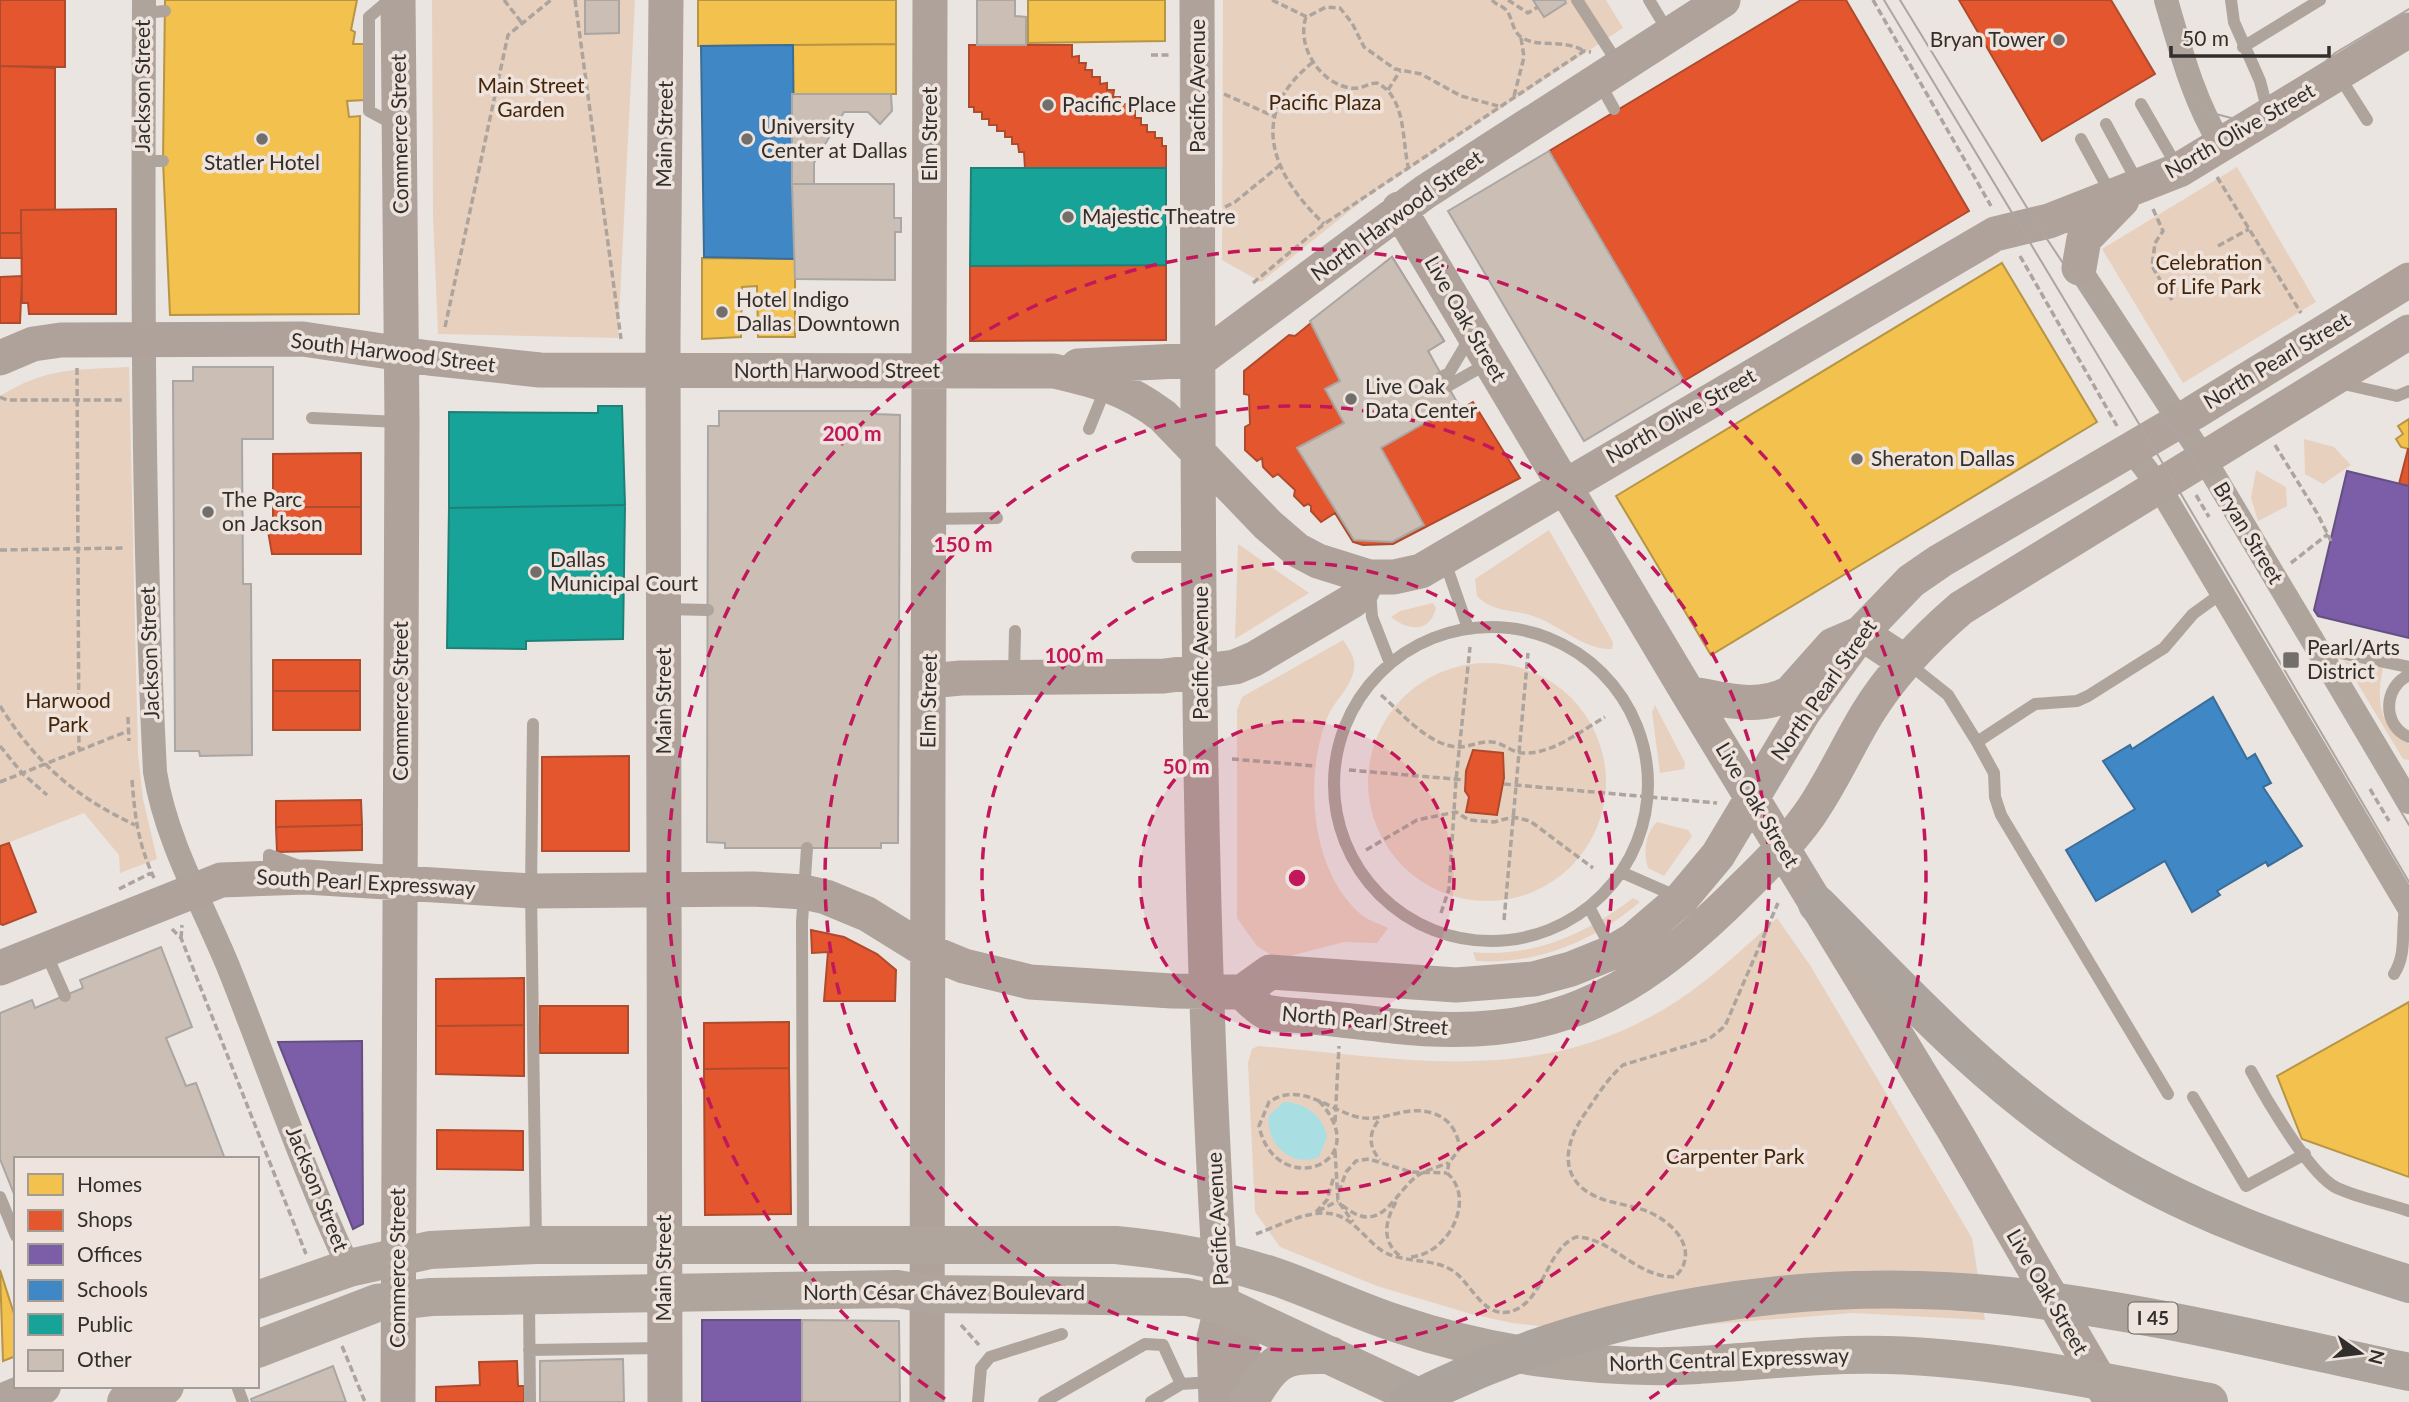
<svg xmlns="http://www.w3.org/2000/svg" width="2409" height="1402" font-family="Lato,sans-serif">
	<rect width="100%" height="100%" fill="#eae5e1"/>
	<path fill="#e8d0be" d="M432,0H635L618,338L438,334L433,216Z
		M1223,0H1606L1623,28L1367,197L1261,282L1222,260Z
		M2237,167L2316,302L2183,383L2102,249Z
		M129,367L138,754L143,799L157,859L120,873L119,855L84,813L0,846V396C47,367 76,370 129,367Z
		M2304,439L2334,447L2351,465L2323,484L2305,474Z
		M2256,470L2286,487L2287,506L2258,521L2251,498Z
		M1549,530L1613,642L1612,649C1583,650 1559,624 1533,616C1512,609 1494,613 1477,596L1475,579Z
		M1238,544L1309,593L1235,639Z
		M1433,603L1436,608C1430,633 1408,631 1391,617L1400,611Z
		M1343,640C1349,649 1356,658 1354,669C1351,688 1335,700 1328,716C1303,776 1310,873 1363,916C1370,921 1380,924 1388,928L1377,943L1344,942L1290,956L1271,955L1257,946L1237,918V710L1242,697Z
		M2344,661L2383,668C2376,698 2379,729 2409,744V760L2403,759Z
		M1368 782a119 119 0 1 1 238 0a119 119 0 1 1-238 0Z
		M1655,705L1685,763L1684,769L1660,773L1652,712Z
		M1657,822L1688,830L1692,836L1664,876L1648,868C1643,853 1645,833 1657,822Z
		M1633,898L1640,902C1594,941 1537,965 1476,961L1473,952C1532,958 1587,934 1633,898Z
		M1777,918L1810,965L1972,1238L1985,1320L1853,1313L1601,1333L1512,1323L1471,1314L1377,1286L1280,1247L1255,1212L1248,1063L1252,1049L1258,1046C1395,1057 1525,1086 1652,1016C1699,991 1738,953 1777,918Z"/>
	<path fill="#a9dfe2" d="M1284,1102C1306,1103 1323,1116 1327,1137L1319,1157C1291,1169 1265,1143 1269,1115Z"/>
	<path fill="#f2c14e" stroke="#b89544" stroke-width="2" d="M165,0H357L351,30L355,32L353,44H365V100L347,101L349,117L360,116L359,314L170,315L163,161Z
		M698,0H896V44L698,46Z
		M1028,0H1165V41L1028,43Z
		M896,44V94H792L793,45Z
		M702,258L795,259V337H758L757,286L742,287L741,337L702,339Z
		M2002,263L2097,422L1711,655L1616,496Z
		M2409,419V449L2401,447L2396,439L2403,434L2398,426Z
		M2409,1002V1177L2302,1139L2277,1076Z
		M0,1270L16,1320V1356L3,1361Z"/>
	<path fill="#e4572e" stroke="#af4b2d" stroke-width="2" d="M0,0H65V67L0,66Z
		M1801,0H1846L1969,211L1684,381L1549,151Z
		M1959,0H2111L2155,74L2042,141Z
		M969,45H1072V57L1079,56V63H1086L1085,70H1092V77H1100V84L1107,83V90H1114L1113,97H1120V104H1128V111H1135V118H1141V125H1147V132H1155V138H1162V146H1166V168H1025L1024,152H1019L1018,144H1012V137H1005V131H997V125H989V119H982V112H974V107H969Z
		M0,66L55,68V210H21V233H0Z
		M116,209V314H29L28,303H22L21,210Z
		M0,233H21L22,258H0Z
		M1392,257L1444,341L1428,351L1446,387L1461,409L1473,402L1520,478L1393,544L1363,545L1353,542L1335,513L1321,522L1311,511V506L1308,504L1304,506L1294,496L1295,490L1278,474L1273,477L1263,467L1262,458L1257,461L1245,450V427L1250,424L1249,395L1244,394V371L1289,335L1295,336Z
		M1166,265V340L970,341V266Z
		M22,276L20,323H0V277Z
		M2408,449H2409V486L2399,484Z
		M361,453V507H273V454Z
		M273,507H361V554H272L268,531H273Z
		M273,660H360V691H273Z
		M273,691H360V730H273Z
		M1473,750L1503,753L1504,778L1497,815L1466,812L1469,797L1465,791L1466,771Z
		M629,756V851H542V757Z
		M361,800L362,825L276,827V801Z
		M362,825V850L277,852L276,827Z
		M9,843L36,912L3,925L0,924V846Z
		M811,930L844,937L877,954L896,970L895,1001H824L828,952L812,953Z
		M524,978V1025L436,1026V979Z
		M540,1006H628V1053H540Z
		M789,1022V1068L704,1069V1023Z
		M524,1025V1076L436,1074V1026Z
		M789,1068L791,1214L705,1215L704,1069Z
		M437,1130L523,1131V1170L437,1169Z
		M517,1361L518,1386H524V1402H436V1387L480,1385L479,1362Z"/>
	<path fill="#7b5ea7" stroke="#655082" stroke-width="2" d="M2347,471L2409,486V638L2318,616L2314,610Z
		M362,1041L363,1224L353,1229L278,1042Z
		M702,1320H802V1402H702Z"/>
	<path fill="#3f88c5" stroke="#3b6d97" stroke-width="2" d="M793,45L795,259L704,257L701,46Z
		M2213,697L2247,759L2255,754L2271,783L2263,787L2302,846L2268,866L2266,862L2217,891L2220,895L2192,912L2165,861L2096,901L2066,850L2135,809L2103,761L2130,745L2132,749Z"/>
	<path fill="#17a398" stroke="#1f8077" stroke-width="2" d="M971,168H1166V265L970,266Z
		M598,406H622L625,505L449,508V412L598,413Z
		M625,505L623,639L526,641V649L447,648L449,508Z"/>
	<path fill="#cabeb5" stroke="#aaa6a3" stroke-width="2" d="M585,0H619V33L585,34Z
		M977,0H1015V16L1026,17V45H977Z
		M1533,0H1565L1566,3L1544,17Z
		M792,94H891L892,111L880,124L868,112H844L814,163V184H792Z
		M1549,151L1684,381L1584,441L1448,211Z
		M792,184H894V218H901V232H895V280L795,279Z
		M1392,257L1444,341L1428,351L1458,404L1381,448L1424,525L1392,542L1354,540L1297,448L1344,423L1325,389L1340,381L1310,321Z
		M193,367H273V439H242L243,584H251L252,755L200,756L199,751H175L173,381H193Z
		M719,411H876V414L900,415L898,843H881V848H725V843L707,842L708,426H719Z
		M161,947L192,1027L166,1038L186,1086L196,1083L225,1159H16V1199L0,1159V1013L32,1000L35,1008L83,988L80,980Z
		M802,1320L899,1321L900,1402H802Z
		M623,1359L624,1402H540V1361Z
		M333,1366L346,1402H252L251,1399Z"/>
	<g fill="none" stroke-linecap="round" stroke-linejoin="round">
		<path stroke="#aca49d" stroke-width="3.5" stroke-dasharray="7 3.5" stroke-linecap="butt" d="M504,0L522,23
			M575,0L621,339
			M1272,0L1307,17L1326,7L1340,8L1352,23L1364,47L1395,69L1421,74L1461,96L1498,106
			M1492,0C1496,5 1501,5 1505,9C1513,16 1511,30 1521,37C1539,49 1563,38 1584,51
			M1508,0L1528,13L1538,7
			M1873,0L1991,206
			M1306,17C1296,46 1320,84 1351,88C1361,90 1368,83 1377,83C1406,97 1402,139 1408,166
			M1151,55H1171
			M1313,62C1247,115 1271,173 1324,224
			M1388,90L1400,71
			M1224,94L1273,116
			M1514,96L1524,57L1521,38
			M2217,177L2301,313
			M1225,207L1235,202L1279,166
			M2153,209L2163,231L2155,243L2152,266L2172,300
			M2218,246L2249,229
			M2020,256L2117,426
			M1253,283L1324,224L1584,51L1591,52
			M445,327L508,35L551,0
			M77,368L79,750
			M0,397L7,400H122
			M2275,445L2317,513L2331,541
			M2196,495L2209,517
			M0,550L124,548
			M2291,563L2328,534
			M1381,695C1402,713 1430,748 1461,747C1472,746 1480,741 1492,742C1503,743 1511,752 1522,753C1551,755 1581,731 1605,717
			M0,706C36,763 74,796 135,825
			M128,717L129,741
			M0,746L22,773L47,795
			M1232,759L1315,766
			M1349,770L1465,780
			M132,780C135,818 138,843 154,878
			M0,782L128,731
			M1504,784L1717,803
			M2370,789L2389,821
			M1366,850L1417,820L1456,812L1469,820L1494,822L1513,817L1530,821L1593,868
			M119,889L151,873
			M1441,913L1449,889L1456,780L1470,647
			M1504,920L1528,653
			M172,929L181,938L306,1254
			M181,938L182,925
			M1319,1101C1378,1165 1275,1201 1259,1126L1269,1102C1299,1082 1325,1107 1354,1116C1381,1125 1403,1104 1432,1113C1450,1118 1457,1132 1460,1148L1449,1163L1447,1173C1477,1199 1448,1255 1410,1257
			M1378,1121C1368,1135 1369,1147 1380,1160
			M1335,1122L1339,1046
			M1335,1151L1338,1201L1353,1222
			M1339,1192L1346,1172L1356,1161L1369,1159L1411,1172L1447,1173
			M1396,1202C1385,1221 1381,1241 1400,1256
			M1342,1205C1381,1238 1393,1194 1417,1176C1426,1170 1438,1167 1448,1163
			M1318,1211L1338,1201
			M1316,1212L1327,1200L1334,1176
			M1256,1234C1279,1226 1308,1209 1333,1214C1355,1219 1366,1241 1384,1252C1406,1264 1436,1257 1456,1273C1473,1287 1486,1322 1515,1310C1545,1297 1546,1250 1576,1237C1611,1237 1635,1277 1675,1277C1700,1252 1676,1224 1649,1212C1632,1205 1613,1204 1597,1197C1556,1179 1565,1141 1586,1112C1597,1096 1608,1078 1623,1065L1709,1039L1725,1026L1778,903
			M961,1325L979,1345
			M342,1346L365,1402"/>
		<path stroke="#aea49b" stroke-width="12" d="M389,0L369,17V111L395,125
			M1577,0L1619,65
			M1649,0L1669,33
			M2231,0L2234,22L2260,81L2268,112
			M144,13L165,11
			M2243,47L2320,0
			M2339,76L2367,120
			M1599,82L1614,109
			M2141,104L2179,170
			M2106,124L2139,185
			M2081,139L2111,194
			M143,161H163
			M1441,377L1449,373L1471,336
			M2339,383L2397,396L2409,391
			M1446,387L1490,362
			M312,418L399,422
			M1089,429L1106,387
			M930,519L997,518
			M1137,557H1196
			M1444,559L1468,628
			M1370,591L1372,617L1390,663
			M666,609L708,610
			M1334 784a157 157 0 1 1 314 0a157 157 0 1 1-314 0Z
			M2317,648L2409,667
			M1909,664L1948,695L1977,742L1994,773L1995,797L2001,815L2168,1094
			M2409,675C2383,687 2382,726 2409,737
			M1014,676L1015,631
			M533,724L531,891L536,1241
			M1977,742L2035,704L2077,701L2088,696L2164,648L2193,614L2222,593
			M1621,872L1678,897
			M269,875V855L299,866
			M1589,907L1612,950
			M46,953L65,996
			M2394,974C2408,952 2400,929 2406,905
			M2251,1071C2266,1099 2310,1175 2337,1188C2359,1198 2386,1203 2409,1211
			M2193,1097L2246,1186L2305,1154
			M0,1197L16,1236
			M803,1239L802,922L807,848
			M529,1301L530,1402
			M529,1350L662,1348
			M237,1386L243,1402
			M978,1402L981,1368L990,1357L1062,1334
			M1044,1402L1145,1344L1163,1345L1181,1384
			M1151,1402L1181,1384L1212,1382"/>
		<path stroke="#aea49b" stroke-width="24" d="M144,0C143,258 142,515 155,772C166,841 202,903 228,966C268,1066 303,1170 349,1268
			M2166,0C2181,51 2193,99 2221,145
			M2079,268L2203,457L2409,802
			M2130,448L2158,485L2409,908"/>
		<path stroke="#aea29a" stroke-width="35" d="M1197,0C1199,435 1193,871 1222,1305L1214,1338L1216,1402
			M1399,209L1688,693L1954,1130L2110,1399
			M2079,268L2084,239L2122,200
			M0,358L33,344L61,340L303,339L429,358L540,370L1054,371C1098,381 1126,388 1163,416L1268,525L1297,550L1318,561L1369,577H1394L1421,571L1995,234L2049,221L2179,170L2409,30
			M1078,366L1199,360L1425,192L1723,0
			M929,681L961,678L1164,676L1235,667L1254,659L1352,601L1361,593L1369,577
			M1688,693C1723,699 1757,711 1790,693L1833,645L1861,633L1905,662
			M0,968L221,880L306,877L531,891L753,889L804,892L826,897L867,914L925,950L964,966L1030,982L1172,991L1242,992L1270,972L1456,985L1534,979L1571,969L1613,952L1633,940L1682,898L1718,855L1803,713L1861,633L1911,581L1940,561L2193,413L2409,280
			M1242,992C1249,998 1258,1009 1266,1012C1277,1015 1291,1015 1303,1016C1333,1019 1363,1022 1393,1026C1545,1042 1626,1003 1734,897C1760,871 1787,846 1809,815C1831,784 1847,747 1867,714C1892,673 1925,639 1961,608L2409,332
			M1222,1305L1242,1347L1249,1402
			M398,1402L402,422L398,0
			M665,1402L663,339L666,0
			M927,1402C925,935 931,467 930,0"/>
		<path stroke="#b0a59d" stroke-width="38" d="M257,1300L349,1268L430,1250L536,1245H1116C1169,1250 1219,1259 1270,1275C1312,1289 1353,1309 1395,1323C1442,1339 1493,1351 1542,1358C1594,1365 1646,1368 1698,1365C1762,1361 1825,1353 1888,1355C1996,1358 2104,1382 2209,1402
			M257,1349L377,1303L431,1297L897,1289L927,1294L1187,1297L1222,1305L1429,1402
			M1249,1401C1275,1359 1280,1354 1330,1355
			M3,1402L42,1386
			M126,1402L165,1386"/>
		<path stroke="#aba39c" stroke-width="38" d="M1817,904C1902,989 1983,1079 2084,1145C2184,1211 2296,1248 2409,1284"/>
		<path stroke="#aea5a0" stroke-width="2" d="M1884,0L2171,477L2409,882
			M1900,0L2037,224L2195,462L2409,825
			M2158,0L2184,89L2208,112L2239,120L2256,117L2275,108L2335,53L2409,9"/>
		<path stroke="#aba39c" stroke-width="38" d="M1409,1402C1592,1308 1806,1274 2009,1296C2144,1311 2277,1344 2409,1372"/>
	</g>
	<circle cx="1297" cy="878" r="157" fill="#c2185b" fill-opacity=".12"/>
	<g fill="none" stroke="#c2185b" stroke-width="3.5" stroke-dasharray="12 9">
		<circle cx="1297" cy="878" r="157"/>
		<circle cx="1297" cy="878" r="315"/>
		<circle cx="1297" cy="878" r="472"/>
		<path d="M945 1399A629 629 0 1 1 1649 1399"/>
	</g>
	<g fill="#726e6b" stroke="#eee4dd" stroke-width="2.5">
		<circle cx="2059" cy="40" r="7"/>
		<circle cx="1048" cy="105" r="7"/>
		<circle cx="262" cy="139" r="7"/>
		<circle cx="747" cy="139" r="7"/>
		<circle cx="1068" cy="217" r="7"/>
		<circle cx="722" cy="312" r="7"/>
		<circle cx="1351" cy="399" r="7"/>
		<circle cx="1857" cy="459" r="7"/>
		<circle cx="208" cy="512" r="7"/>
		<circle cx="536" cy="572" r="7"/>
		<rect x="2282" y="651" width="18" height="18" rx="3.5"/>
	</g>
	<g text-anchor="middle" stroke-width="7" stroke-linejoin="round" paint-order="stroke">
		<rect fill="#eee4dd" stroke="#6a6560" stroke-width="2" x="2128.5" y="1302.5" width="49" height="31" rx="5"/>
		<g font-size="19" font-weight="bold" fill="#322e2b">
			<text x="2153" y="1325">I 45</text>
		</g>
		<g font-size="21" fill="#322e2b" stroke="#eee4dd" text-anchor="start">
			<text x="2045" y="47" text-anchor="end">Bryan Tower</text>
			<text x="1062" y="112">Pacific Place</text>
			<text x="761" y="134">University<tspan x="761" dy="24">Center at Dallas</tspan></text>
			<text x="262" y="170" text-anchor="middle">Statler Hotel</text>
			<text x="1082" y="224">Majestic Theatre</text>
			<text x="736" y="307">Hotel Indigo<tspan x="736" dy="24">Dallas Downtown</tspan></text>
			<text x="1365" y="394">Live Oak<tspan x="1365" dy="24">Data Center</tspan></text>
			<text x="1871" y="466">Sheraton Dallas</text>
			<text x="222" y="507">The Parc<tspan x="222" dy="24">on Jackson</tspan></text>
			<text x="550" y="567">Dallas<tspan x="550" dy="24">Municipal Court</tspan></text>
			<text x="2307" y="655">Pearl/Arts<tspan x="2307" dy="24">District</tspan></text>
		</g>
		<g font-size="21" fill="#322e2b" stroke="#eee4dd">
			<text transform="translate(143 86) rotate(-90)" y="7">Jackson Street</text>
			<text transform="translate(1198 86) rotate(-90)" y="7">Pacific Avenue</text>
			<text transform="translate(2240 131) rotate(-30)" y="7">North Olive Street</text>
			<text transform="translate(400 134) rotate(-91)" y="7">Commerce Street</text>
			<text transform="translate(665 134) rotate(-89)" y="7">Main Street</text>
			<text transform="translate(930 134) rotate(-90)" y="7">Elm Street</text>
			<text transform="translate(1397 216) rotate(-36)" y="7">North Harwood Street</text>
			<text transform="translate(1465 319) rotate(60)" y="7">Live Oak Street</text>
			<text transform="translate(393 353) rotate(7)" y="7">South Harwood Street</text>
			<text transform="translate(2277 361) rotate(-31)" y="7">North Pearl Street</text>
			<text x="837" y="378">North Harwood Street</text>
			<text transform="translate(1681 416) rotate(-30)" y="7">North Olive Street</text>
			<text transform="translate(2248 533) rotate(59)" y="7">Bryan Street</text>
			<text transform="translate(150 653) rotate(-92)" y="7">Jackson Street</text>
			<text transform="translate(1201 653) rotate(-90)" y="7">Pacific Avenue</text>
			<text transform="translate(1824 690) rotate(-55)" y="7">North Pearl Street</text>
			<text transform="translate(401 701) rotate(-90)" y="7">Commerce Street</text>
			<text transform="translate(664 701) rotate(-90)" y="7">Main Street</text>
			<text transform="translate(929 701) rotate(-89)" y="7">Elm Street</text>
			<text transform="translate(1757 805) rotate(59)" y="7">Live Oak Street</text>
			<text transform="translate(366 883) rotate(3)" y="7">South Pearl Expressway</text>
			<text transform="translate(1365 1021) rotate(5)" y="7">North Pearl Street</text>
			<text transform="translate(317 1189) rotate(68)" y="7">Jackson Street</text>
			<text transform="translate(1218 1219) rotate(-93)" y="7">Pacific Avenue</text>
			<text transform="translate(398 1268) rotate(-90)" y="7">Commerce Street</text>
			<text transform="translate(664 1268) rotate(-90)" y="7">Main Street</text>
			<text transform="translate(2047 1292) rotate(60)" y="7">Live Oak Street</text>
			<text x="944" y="1300">North César Chávez Boulevard</text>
			<text transform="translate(1729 1360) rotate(-2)" y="7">North Central Expressway</text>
		</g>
		<g font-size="21" fill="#462507" stroke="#eee4dd">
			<text x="531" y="93">Main Street<tspan x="531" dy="24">Garden</tspan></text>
			<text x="1325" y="110">Pacific Plaza</text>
			<text x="2209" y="270">Celebration<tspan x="2209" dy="24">of Life Park</tspan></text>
			<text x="68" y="708">Harwood<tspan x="68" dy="24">Park</tspan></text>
			<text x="1735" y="1164">Carpenter Park</text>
		</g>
	</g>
	<circle cx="1297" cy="878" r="10" fill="#c2185b" stroke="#eee4dd" stroke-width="3.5"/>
	<g font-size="21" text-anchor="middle" font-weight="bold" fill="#c2185b" stroke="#eee4dd" stroke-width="7" stroke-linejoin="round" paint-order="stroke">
		<text x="852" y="441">200 m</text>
		<text x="963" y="552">150 m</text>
		<text x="1074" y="663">100 m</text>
		<text x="1186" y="774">50 m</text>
	</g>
	<rect x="14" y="1157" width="245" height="231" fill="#eee4dd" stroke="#a39b96" stroke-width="2"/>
	<rect x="28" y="1174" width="35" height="21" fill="#f2c14e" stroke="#a39b96" stroke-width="2"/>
	<text x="77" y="1192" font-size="21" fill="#322e2b">Homes</text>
	<rect x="28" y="1210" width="35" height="21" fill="#e4572e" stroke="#a39b96" stroke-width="2"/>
	<text x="77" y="1227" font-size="21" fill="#322e2b">Shops</text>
	<rect x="28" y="1244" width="35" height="21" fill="#7b5ea7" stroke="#a39b96" stroke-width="2"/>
	<text x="77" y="1262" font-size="21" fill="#322e2b">Offices</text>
	<rect x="28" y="1280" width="35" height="21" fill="#3f88c5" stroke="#a39b96" stroke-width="2"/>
	<text x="77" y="1297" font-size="21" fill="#322e2b">Schools</text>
	<rect x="28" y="1314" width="35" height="21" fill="#17a398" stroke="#a39b96" stroke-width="2"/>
	<text x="77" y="1332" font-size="21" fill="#322e2b">Public</text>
	<rect x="28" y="1350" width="35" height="21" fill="#cabeb5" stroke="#a39b96" stroke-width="2"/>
	<text x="77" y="1367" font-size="21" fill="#322e2b">Other</text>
	<g transform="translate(2360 1353) rotate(104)" stroke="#eee4dd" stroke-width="5" paint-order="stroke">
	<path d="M0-5L12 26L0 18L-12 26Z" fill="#322e2b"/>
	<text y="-10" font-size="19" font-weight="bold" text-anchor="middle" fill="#322e2b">N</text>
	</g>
	<path d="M2171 46v10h158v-10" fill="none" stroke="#322e2b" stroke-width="3.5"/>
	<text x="2182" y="46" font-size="21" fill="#322e2b" stroke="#eee4dd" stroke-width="5" paint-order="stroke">50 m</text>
</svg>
